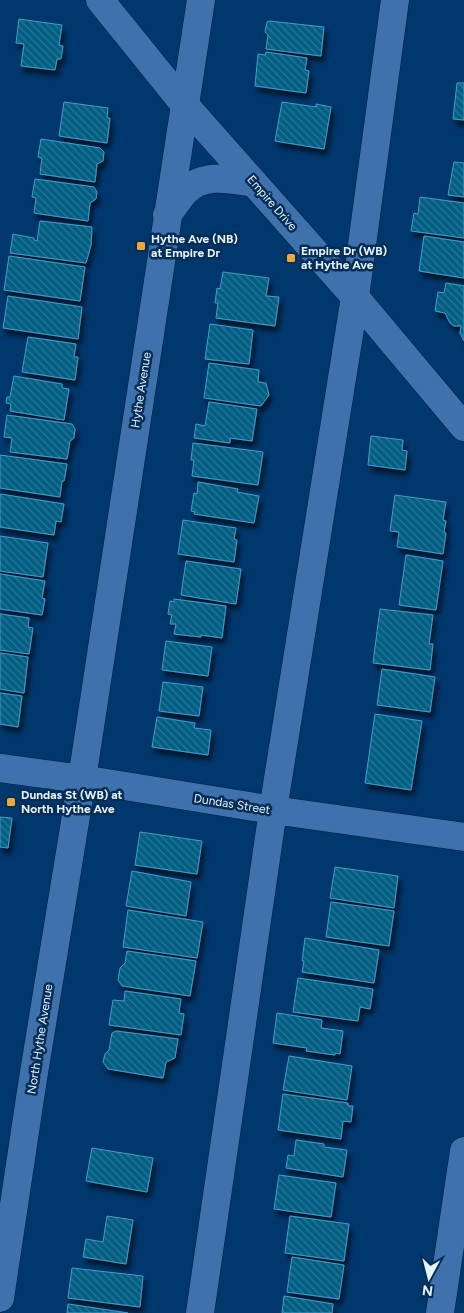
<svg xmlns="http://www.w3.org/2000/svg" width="464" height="1313" viewBox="0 0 464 1313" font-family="Figtree,sans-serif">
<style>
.building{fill:url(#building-back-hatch);stroke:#439dca;filter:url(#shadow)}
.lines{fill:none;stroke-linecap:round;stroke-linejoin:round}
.minor-casing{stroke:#051f3d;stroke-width:29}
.minor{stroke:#3f72ad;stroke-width:28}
.poi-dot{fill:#efa73d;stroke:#052e57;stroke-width:2}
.labels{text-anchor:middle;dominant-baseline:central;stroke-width:5;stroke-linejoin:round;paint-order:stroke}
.street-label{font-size:12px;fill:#e7f2ff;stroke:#052e57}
.poi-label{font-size:12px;font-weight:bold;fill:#e7f2ff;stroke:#052e57;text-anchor:start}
</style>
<defs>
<pattern id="building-back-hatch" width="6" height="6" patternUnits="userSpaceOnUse" patternTransform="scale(1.25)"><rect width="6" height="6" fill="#045f83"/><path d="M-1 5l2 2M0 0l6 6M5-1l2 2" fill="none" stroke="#297696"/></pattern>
<filter id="shadow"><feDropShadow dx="3" dy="5.5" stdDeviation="2.5" flood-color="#0009"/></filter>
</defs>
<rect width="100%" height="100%" fill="#00376d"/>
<path class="building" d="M 19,19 L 62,25 L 59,45 L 63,46 L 61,59 L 57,59 L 55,70 L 21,66 L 24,44 L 16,43 Z
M 269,21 L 324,27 L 321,56 L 266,49 L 268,35 L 265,32 L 267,22 Z
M 266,52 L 307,58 L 305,70 L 309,71 L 306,93 L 255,86 L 258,54 L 265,55 Z
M 457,83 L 464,83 L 464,120 L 453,119 Z
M 64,102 L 108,108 L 107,118 L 110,118 L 107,143 L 59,136 Z
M 282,102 L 316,107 L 316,104 L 331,107 L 324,149 L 275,141 Z
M 41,139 L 100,148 L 104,152 L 103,161 L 97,164 L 95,182 L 40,174 L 42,158 L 38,157 Z
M 454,162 L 464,163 L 464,197 L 448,195 Z
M 35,179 L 94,187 L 97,192 L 96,199 L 90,203 L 88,221 L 34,213 L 36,198 L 32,197 Z
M 420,197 L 464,203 L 464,238 L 411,231 L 414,213 L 418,214 Z
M 40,221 L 92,227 L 91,245 L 86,263 L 10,253 L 13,234 L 34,238 L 34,240 L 37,241 Z
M 424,236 L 464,242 L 464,278 L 419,271 Z
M 9,256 L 85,267 L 80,301 L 4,290 Z
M 223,272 L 269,278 L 266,296 L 279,297 L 275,326 L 216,318 L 218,303 L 215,303 L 217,288 L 220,289 Z
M 446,283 L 464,286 L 464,341 L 460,333 L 461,326 L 454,326 L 450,323 L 445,313 L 435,311 L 438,292 L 444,293 Z
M 8,296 L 82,307 L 78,339 L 3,328 Z
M 210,324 L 253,330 L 249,364 L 205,359 Z
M 28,337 L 76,344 L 74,357 L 78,357 L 75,380 L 22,372 Z
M 209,363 L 259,370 L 258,382 L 266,383 L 269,395 L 261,406 L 204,398 Z
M 14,376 L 62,384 L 62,388 L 69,389 L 64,420 L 10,411 L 11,404 L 6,403 L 7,397 L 10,397 Z
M 209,402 L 257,409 L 252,441 L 230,438 L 230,443 L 194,438 L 196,424 L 205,426 Z
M 7,415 L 72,424 L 75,429 L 74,438 L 70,441 L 67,459 L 10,452 L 12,438 L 4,437 Z
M 371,436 L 403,440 L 402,450 L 407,451 L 405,470 L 368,465 Z
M 193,443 L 263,452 L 258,485 L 192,476 L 194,460 L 191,460 Z
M 0,455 L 67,464 L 64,481 L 62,481 L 60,497 L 0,488 Z
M 198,482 L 238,489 L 237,492 L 259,496 L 254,523 L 194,514 L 195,512 L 191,511 L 194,493 L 197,494 Z
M 0,494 L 64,504 L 61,522 L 56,521 L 54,535 L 0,527 Z
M 395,495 L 446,502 L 443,520 L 446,521 L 444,532 L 446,533 L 443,554 L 397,547 L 399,532 L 390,531 Z
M 183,520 L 236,528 L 234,539 L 237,540 L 234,562 L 178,554 Z
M 0,536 L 48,543 L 43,577 L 0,571 Z
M 406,555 L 443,561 L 436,610 L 399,605 Z
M 186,561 L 241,569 L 236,604 L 181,595 Z
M 0,574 L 45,581 L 42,598 L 45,599 L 42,615 L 0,609 Z
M 174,599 L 226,606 L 222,638 L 201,635 L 201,637 L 174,634 L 176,624 L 170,624 L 172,615 L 168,614 L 170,601 L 174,602 Z
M 380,609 L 433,615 L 429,644 L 433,644 L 430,670 L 373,663 Z
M 0,614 L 29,618 L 28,627 L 33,628 L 29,654 L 0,650 Z
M 166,641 L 212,647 L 208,676 L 162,670 Z
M 0,653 L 28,657 L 24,693 L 0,689 Z
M 382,669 L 435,677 L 430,712 L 377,705 Z
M 163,682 L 203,687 L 199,716 L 159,711 Z
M 0,693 L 22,696 L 18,727 L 0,724 Z
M 375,714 L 422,721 L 411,790 L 365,783 Z
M 157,717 L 195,723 L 194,728 L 211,730 L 208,755 L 152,747 Z
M 0,817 L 12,818 L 8,848 L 0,847 Z
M 140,832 L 202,841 L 197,874 L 135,865 Z
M 335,867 L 398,876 L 394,908 L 330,898 Z
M 132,871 L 191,882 L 186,916 L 126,906 Z
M 331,902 L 394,911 L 389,946 L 326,937 Z
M 128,910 L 203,922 L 197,958 L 123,947 Z
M 305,938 L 379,950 L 374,983 L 302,972 L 304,961 L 302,961 Z
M 127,951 L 196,961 L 190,996 L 122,986 L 118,980 L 120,968 L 125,963 Z
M 298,978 L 373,989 L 370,1009 L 360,1007 L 358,1021 L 293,1012 Z
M 125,991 L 181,999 L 179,1013 L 184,1014 L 181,1035 L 109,1025 L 113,1000 L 124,1001 Z
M 277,1013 L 322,1020 L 321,1028 L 343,1031 L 340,1054 L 335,1053 L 335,1055 L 306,1051 L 307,1048 L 273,1043 Z
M 116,1031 L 178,1039 L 175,1058 L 166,1062 L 163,1078 L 108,1069 L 103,1062 L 105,1054 L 109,1050 L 112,1033 Z
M 289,1056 L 352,1066 L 347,1100 L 283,1090 Z
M 283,1094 L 348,1103 L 348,1106 L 353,1106 L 351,1122 L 343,1121 L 341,1139 L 278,1130 Z
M 296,1140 L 324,1144 L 324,1147 L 347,1150 L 343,1177 L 286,1168 L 288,1155 L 294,1156 Z
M 92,1148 L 153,1158 L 147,1192 L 86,1181 Z
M 279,1175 L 336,1183 L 331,1217 L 274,1209 Z
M 107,1216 L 133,1220 L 126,1264 L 83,1257 L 86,1239 L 103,1242 Z
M 290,1216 L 349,1224 L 344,1261 L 285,1253 Z
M 292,1257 L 344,1265 L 339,1299 L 287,1292 Z
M 72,1268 L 143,1276 L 140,1307 L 68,1298 Z
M 284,1296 L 333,1304 L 332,1313 L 282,1313 Z
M 68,1304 L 128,1313 L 67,1313 Z"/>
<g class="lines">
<defs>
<path id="minor" d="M 100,0 L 184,104 L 355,297 L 464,427
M 167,215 C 173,208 178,200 184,193 C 202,172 230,179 254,183
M 0,768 L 82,779 L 273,810 L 464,837
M 0,1298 L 32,1085 L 82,779 L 201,0
M 200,1313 L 273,810 L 355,297 L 395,0
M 440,1313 L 464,1151"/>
</defs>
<use href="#minor" class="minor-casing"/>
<use href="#minor" class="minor"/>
</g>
<g class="poi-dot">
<rect x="136" y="241" width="10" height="10" rx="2.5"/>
<rect x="286" y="253" width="10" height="10" rx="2.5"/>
<rect x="6" y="797" width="10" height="10" rx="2.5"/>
</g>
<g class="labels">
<g class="street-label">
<text transform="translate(272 203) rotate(49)">Empire Drive</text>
<text transform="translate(141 390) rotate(-81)">Hythe Avenue</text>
<text transform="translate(232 804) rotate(9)">Dundas Street</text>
<text transform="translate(40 1039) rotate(-81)">North Hythe Avenue</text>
</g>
<g class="poi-label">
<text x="151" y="239">Hythe Ave (NB)<tspan x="151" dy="14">at Empire Dr</tspan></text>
<text x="301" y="251">Empire Dr (WB)<tspan x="301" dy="14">at Hythe Ave</tspan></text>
<text x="21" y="795">Dundas St (WB) at<tspan x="21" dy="14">North Hythe Ave</tspan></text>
</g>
</g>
<g transform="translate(429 1278) rotate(187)" stroke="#052e57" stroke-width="4" paint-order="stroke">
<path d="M0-4L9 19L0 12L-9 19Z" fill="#e7f2ff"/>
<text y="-8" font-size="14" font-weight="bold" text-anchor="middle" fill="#e7f2ff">N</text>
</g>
</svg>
